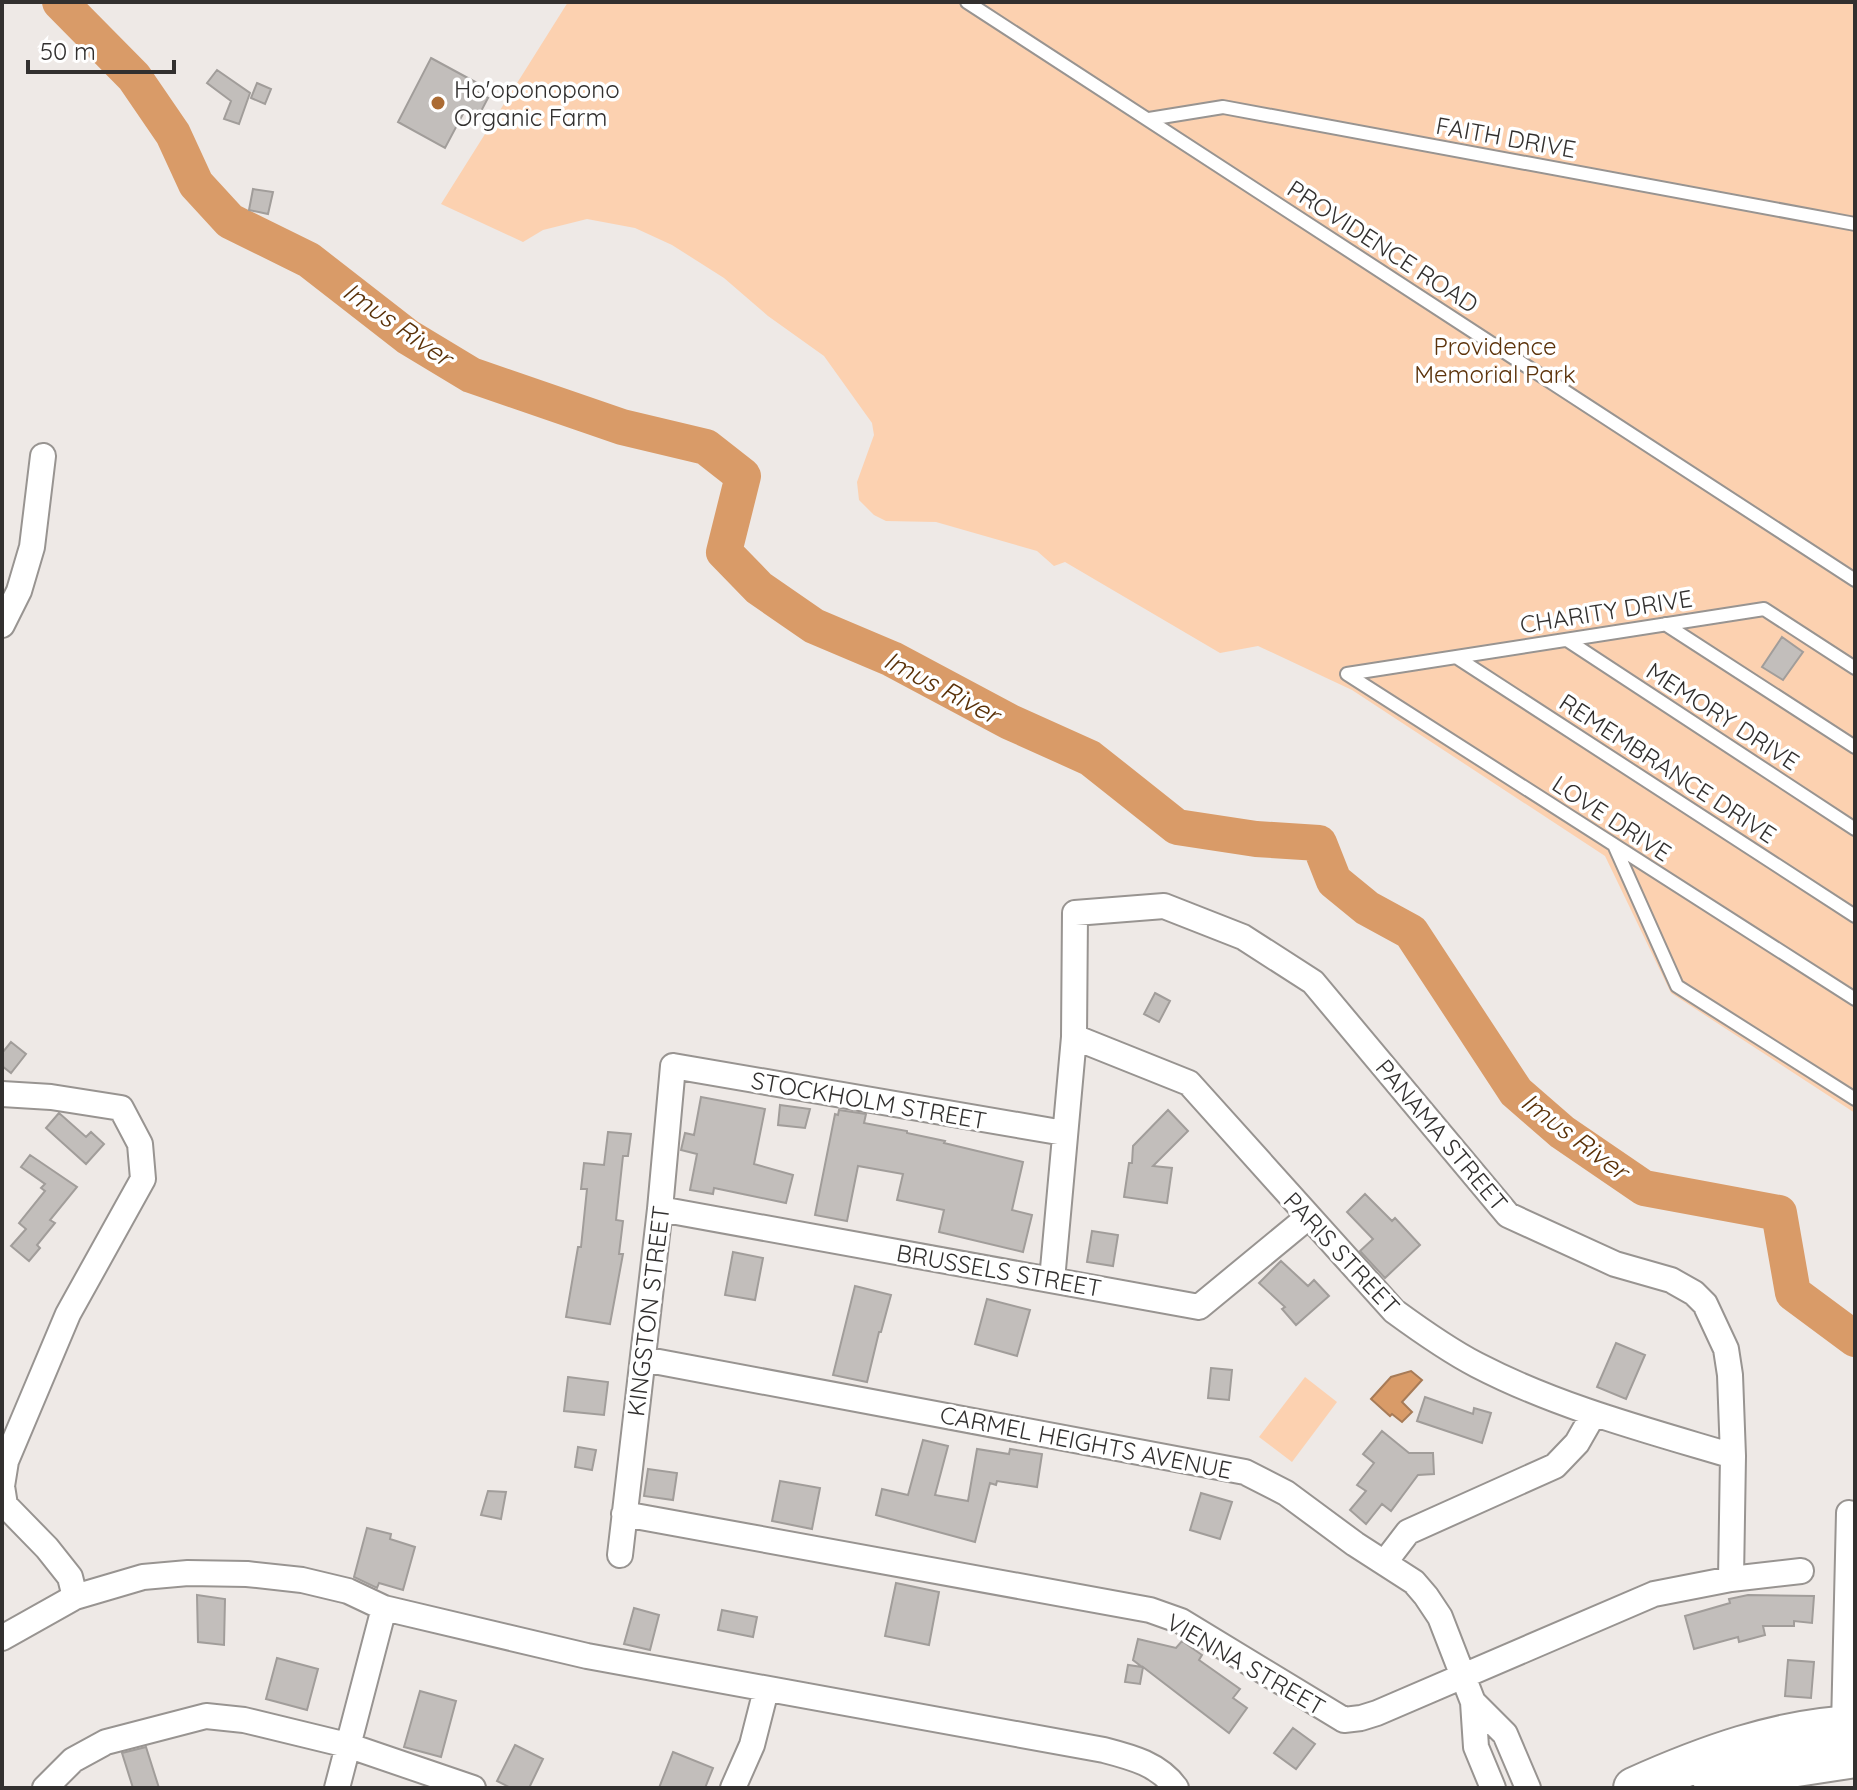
<svg xmlns="http://www.w3.org/2000/svg" width="1857" height="1790" viewBox="0 0 1857 1790" font-family="Quicksand,sans-serif">
<style>
.green{fill:#fcd1b0}
.water{fill:#d99b68;stroke:#a77b57;stroke-width:2}
.lines{fill:none;stroke-linecap:round;stroke-linejoin:round}
.river{stroke:#d99b68;stroke-width:36}
.building{fill:#c2bebb;stroke:#a19d9a;stroke-width:2}
.service-casing{stroke:#989491;stroke-width:16}
.minor-casing{stroke:#989491;stroke-width:28}
.trunk-casing{stroke:#989491;stroke-width:44}
.service{stroke:#fff;stroke-width:12}
.minor{stroke:#fff;stroke-width:24}
.trunk{stroke:#fff;stroke-width:40}
.poi-dot{fill:#ab6b33;stroke:#fff;stroke-width:3}
.labels{text-anchor:middle;dominant-baseline:central;stroke-width:7;stroke-linejoin:round;paint-order:stroke}
.poi-label{font-size:24px;fill:#32302f;stroke:#fff;text-anchor:start}
.street-label{font-size:24px;fill:#32302f;stroke:#fff}
.park-label{font-size:24px;fill:#5c330b;stroke:#fff}
.water-label{font-size:26px;font-style:italic;fill:#5a3108;stroke:#fff}
</style>
<rect width="100%" height="100%" fill="#eee9e6"/>
<path class="green" d="M 568,2 L 1855,2 L 1855,1113 L 1671,993 L 1605,856 L 1352,690 L 1258,646 L 1220,653 L 1065,562 L 1054,566 L 1037,551 L 936,522 L 886,521 L 874,515 L 859,500 L 857,482 L 874,435 L 872,423 L 824,356 L 768,316 L 724,278 L 672,245 L 635,228 L 587,219 L 543,230 L 523,242 L 441,204 Z
M 1305,1377 L 1337,1402 L 1292,1462 L 1259,1437 Z"/>
<path class="water" d="M 1411,1371 L 1422,1380 L 1402,1402 L 1412,1412 L 1402,1422 L 1392,1414 L 1390,1416 L 1371,1399 L 1391,1377 Z"/>
<g class="lines">
<path class="river" d="M 60,2 L 134,77 L 173,134 L 196,184 L 230,221 L 309,260 L 408,337 L 471,375 L 622,427 L 706,447 L 743,476 L 724,552 L 759,588 L 814,626 L 892,659 L 1010,722 L 1090,758 L 1177,827 L 1256,839 L 1319,843 L 1334,881 L 1367,908 L 1411,932 L 1516,1092 L 1562,1132 L 1644,1188 L 1779,1213 L 1793,1293 L 1855,1339"/>
</g>
<path class="building" d="M 431,58 L 479,84 L 475,91 L 488,98 L 477,119 L 464,112 L 445,148 L 398,122 Z
M 217,70 L 250,93 L 239,124 L 224,119 L 231,101 L 207,83 Z
M 257,83 L 271,89 L 265,104 L 251,98 Z
M 253,189 L 273,192 L 268,214 L 249,210 Z
M 1782,637 L 1803,652 L 1783,680 L 1762,667 Z
M 1155,993 L 1170,1001 L 1159,1022 L 1144,1014 Z
M 11,1042 L 26,1054 L 11,1073 L 2,1066 L 2,1053 Z
M 701,1097 L 765,1109 L 754,1164 L 793,1175 L 786,1203 L 714,1188 L 713,1194 L 690,1190 L 697,1154 L 681,1150 L 685,1133 L 694,1135 Z
M 780,1105 L 810,1109 L 805,1128 L 778,1125 Z
M 839,1110 L 866,1114 L 864,1123 L 907,1131 L 907,1133 L 945,1141 L 944,1143 L 1023,1162 L 1012,1210 L 1032,1215 L 1023,1252 L 939,1232 L 944,1210 L 897,1200 L 903,1174 L 858,1166 L 847,1221 L 815,1215 L 835,1114 L 838,1115 Z
M 1168,1110 L 1188,1131 L 1153,1166 L 1172,1168 L 1167,1203 L 1124,1197 L 1129,1163 L 1132,1163 L 1133,1146 Z
M 59,1113 L 86,1137 L 91,1132 L 104,1144 L 86,1164 L 46,1128 Z
M 608,1132 L 631,1134 L 628,1156 L 623,1156 L 616,1220 L 623,1221 L 619,1254 L 623,1254 L 610,1324 L 566,1317 L 578,1247 L 581,1247 L 587,1189 L 581,1189 L 584,1163 L 604,1165 Z
M 30,1155 L 77,1187 L 50,1220 L 55,1223 L 37,1245 L 40,1248 L 29,1261 L 11,1246 L 26,1229 L 19,1223 L 45,1191 L 41,1188 L 45,1184 L 21,1167 Z
M 1365,1194 L 1392,1221 L 1395,1218 L 1420,1245 L 1385,1278 L 1360,1251 L 1373,1239 L 1347,1212 Z
M 1092,1231 L 1118,1235 L 1113,1266 L 1087,1262 Z
M 733,1252 L 763,1258 L 755,1300 L 725,1295 Z
M 1281,1261 L 1308,1286 L 1314,1280 L 1329,1296 L 1296,1325 L 1282,1309 L 1285,1307 L 1259,1283 Z
M 855,1286 L 891,1295 L 881,1332 L 879,1332 L 867,1382 L 833,1375 Z
M 987,1299 L 1030,1310 L 1017,1356 L 975,1344 Z
M 1616,1343 L 1645,1355 L 1626,1399 L 1597,1387 Z
M 1211,1368 L 1232,1370 L 1229,1400 L 1208,1398 Z
M 568,1377 L 608,1382 L 604,1415 L 564,1411 Z
M 1425,1397 L 1473,1414 L 1474,1408 L 1491,1413 L 1482,1443 L 1417,1421 Z
M 1382,1431 L 1409,1453 L 1433,1453 L 1434,1474 L 1418,1475 L 1391,1511 L 1382,1504 L 1366,1524 L 1350,1510 L 1366,1491 L 1357,1485 L 1374,1463 L 1363,1454 Z
M 923,1440 L 948,1446 L 935,1495 L 968,1501 L 977,1449 L 1009,1454 L 1010,1449 L 1042,1454 L 1037,1487 L 997,1481 L 996,1485 L 990,1483 L 975,1542 L 876,1515 L 882,1489 L 908,1495 Z
M 578,1447 L 596,1450 L 592,1470 L 575,1467 Z
M 648,1469 L 677,1473 L 673,1500 L 644,1496 Z
M 780,1481 L 820,1488 L 812,1529 L 772,1521 Z
M 488,1491 L 506,1492 L 501,1519 L 481,1515 Z
M 1201,1493 L 1232,1502 L 1220,1539 L 1190,1530 Z
M 367,1528 L 391,1534 L 390,1539 L 415,1547 L 403,1590 L 379,1583 L 377,1588 L 354,1577 Z
M 896,1583 L 939,1592 L 929,1645 L 885,1636 Z
M 197,1595 L 225,1599 L 224,1645 L 198,1642 Z
M 1748,1595 L 1814,1596 L 1812,1623 L 1794,1621 L 1794,1626 L 1763,1626 L 1765,1635 L 1739,1642 L 1738,1637 L 1694,1649 L 1685,1616 L 1730,1603 L 1729,1599 Z
M 634,1608 L 659,1615 L 650,1650 L 624,1644 Z
M 722,1610 L 757,1617 L 753,1637 L 718,1630 Z
M 1138,1639 L 1176,1648 L 1182,1641 L 1202,1655 L 1199,1660 L 1240,1689 L 1233,1698 L 1247,1708 L 1229,1733 L 1143,1667 L 1140,1684 L 1125,1682 L 1128,1665 L 1142,1667 L 1133,1660 Z
M 277,1658 L 318,1669 L 307,1710 L 266,1699 Z
M 1788,1660 L 1814,1662 L 1811,1698 L 1785,1696 Z
M 420,1691 L 456,1701 L 441,1757 L 404,1747 Z
M 1293,1728 L 1315,1744 L 1296,1769 L 1274,1753 Z
M 515,1745 L 543,1759 L 529,1788 L 511,1788 L 497,1781 Z
M 146,1747 L 159,1788 L 133,1788 L 122,1753 Z
M 673,1752 L 713,1768 L 705,1788 L 659,1788 Z"/>
<g class="lines">
<defs>
<path id="service" d="M 967,2 L 1855,580
M 1149,119 L 1223,107 L 1855,224
M 1665,624 L 1855,747
M 1567,640 L 1855,829
M 1456,657 L 1855,916
M 1347,674 L 1855,999
M 1347,674 L 1764,609 L 1855,668
M 1615,847 L 1677,986 L 1855,1099"/>
<path id="minor" d="M 2,625 L 19,591 L 32,547 L 43,456
M 1074,1037 L 1189,1083 L 1394,1311 C 1420,1330 1448,1350 1477,1365 C 1558,1407 1646,1430 1733,1456
M 2,1094 L 51,1097 L 121,1108 L 140,1144 L 143,1179 L 68,1314 L 6,1461 L 2,1486
M 660,1209 L 1199,1307 L 1307,1218
M 1052,1280 L 1074,1037 L 1075,913 L 1164,906 L 1243,937 L 1313,982 L 1508,1215 L 1615,1264 L 1671,1280 L 1694,1293 L 1705,1304 L 1726,1349 L 1730,1375 L 1733,1456 L 1731,1579
M 643,1359 L 1245,1472 L 1286,1493 L 1355,1544 L 1414,1582 L 1426,1596 L 1440,1617 L 1473,1702 L 1476,1747 L 1493,1788
M 2,1486 L 5,1505 L 47,1548 L 70,1577 L 75,1597
M 624,1514 L 1150,1610 L 1181,1621 L 1344,1720 L 1361,1718 L 1377,1713 L 1654,1594 L 1731,1579 L 1801,1571
M 620,1555 L 660,1209 L 673,1066 L 1064,1133
M 1385,1562 L 1408,1532 L 1555,1466 L 1577,1443 L 1593,1415
M 2,1638 L 75,1597 L 143,1577 L 188,1573 L 247,1574 L 302,1580 L 348,1591 L 384,1608 L 587,1656 L 1104,1750 C 1131,1757 1159,1764 1176,1788
M 1473,1702 L 1505,1734 L 1528,1788
M 1844,1727 L 1849,1513
M 45,1788 L 73,1760 L 106,1742 L 206,1716 L 244,1720 L 347,1745 L 473,1788
M 337,1788 L 384,1608
M 733,1788 L 752,1745 L 766,1690"/>
<path id="trunk" d="M 1634,1788 C 1703,1757 1779,1729 1855,1726
M 1714,1788 L 1777,1769 L 1855,1757"/>
</defs>
<use href="#service" class="service-casing"/>
<use href="#minor" class="minor-casing"/>
<use href="#trunk" class="trunk-casing"/>
<use href="#service" class="service"/>
<use href="#minor" class="minor"/>
<use href="#trunk" class="trunk"/>
</g>
<circle class="poi-dot" cx="438" cy="103" r="8"/>
<g class="labels">
<g class="poi-label">
<text x="454" y="89">Ho'oponopono<tspan x="454" dy="28">Organic Farm</tspan></text>
</g>
<g class="street-label">
<text transform="translate(1506 137) rotate(10)">FAITH DRIVE</text>
<text transform="translate(1383 246) rotate(33)">PROVIDENCE ROAD</text>
<text transform="translate(1606 611) rotate(-9)">CHARITY DRIVE</text>
<text transform="translate(1723 716) rotate(33)">MEMORY DRIVE</text>
<text transform="translate(1668 768) rotate(33)">REMEMBRANCE DRIVE</text>
<text transform="translate(1612 818) rotate(33)">LOVE DRIVE</text>
<text transform="translate(869 1100) rotate(10)">STOCKHOLM STREET</text>
<text transform="translate(1442 1135) rotate(50)">PANAMA STREET</text>
<text transform="translate(1342 1253) rotate(47)">PARIS STREET</text>
<text transform="translate(999 1270) rotate(10)">BRUSSELS STREET</text>
<text transform="translate(648 1311) rotate(-83)">KINGSTON STREET</text>
<text transform="translate(1086 1442) rotate(11)">CARMEL HEIGHTS AVENUE</text>
<text transform="translate(1246 1664) rotate(30)">VIENNA STREET</text>
</g>
<g class="park-label">
<text x="1495" y="346">Providence<tspan x="1495" dy="28">Memorial Park</tspan></text>
</g>
<g class="water-label">
<text transform="translate(398 324) rotate(35)">Imus River</text>
<text transform="translate(942 687) rotate(28)">Imus River</text>
<text transform="translate(1575 1136) rotate(37)">Imus River</text>
</g>
</g>
<rect width="1857" height="1790" fill="none" stroke="#32302f" stroke-width="8"/>
<path d="M28 60v12h146v-12" fill="none" stroke="#32302f" stroke-width="4"/>
<text x="40" y="60" font-size="24" fill="#32302f" stroke="#ffffff" stroke-width="6" paint-order="stroke">50 m</text>
</svg>
